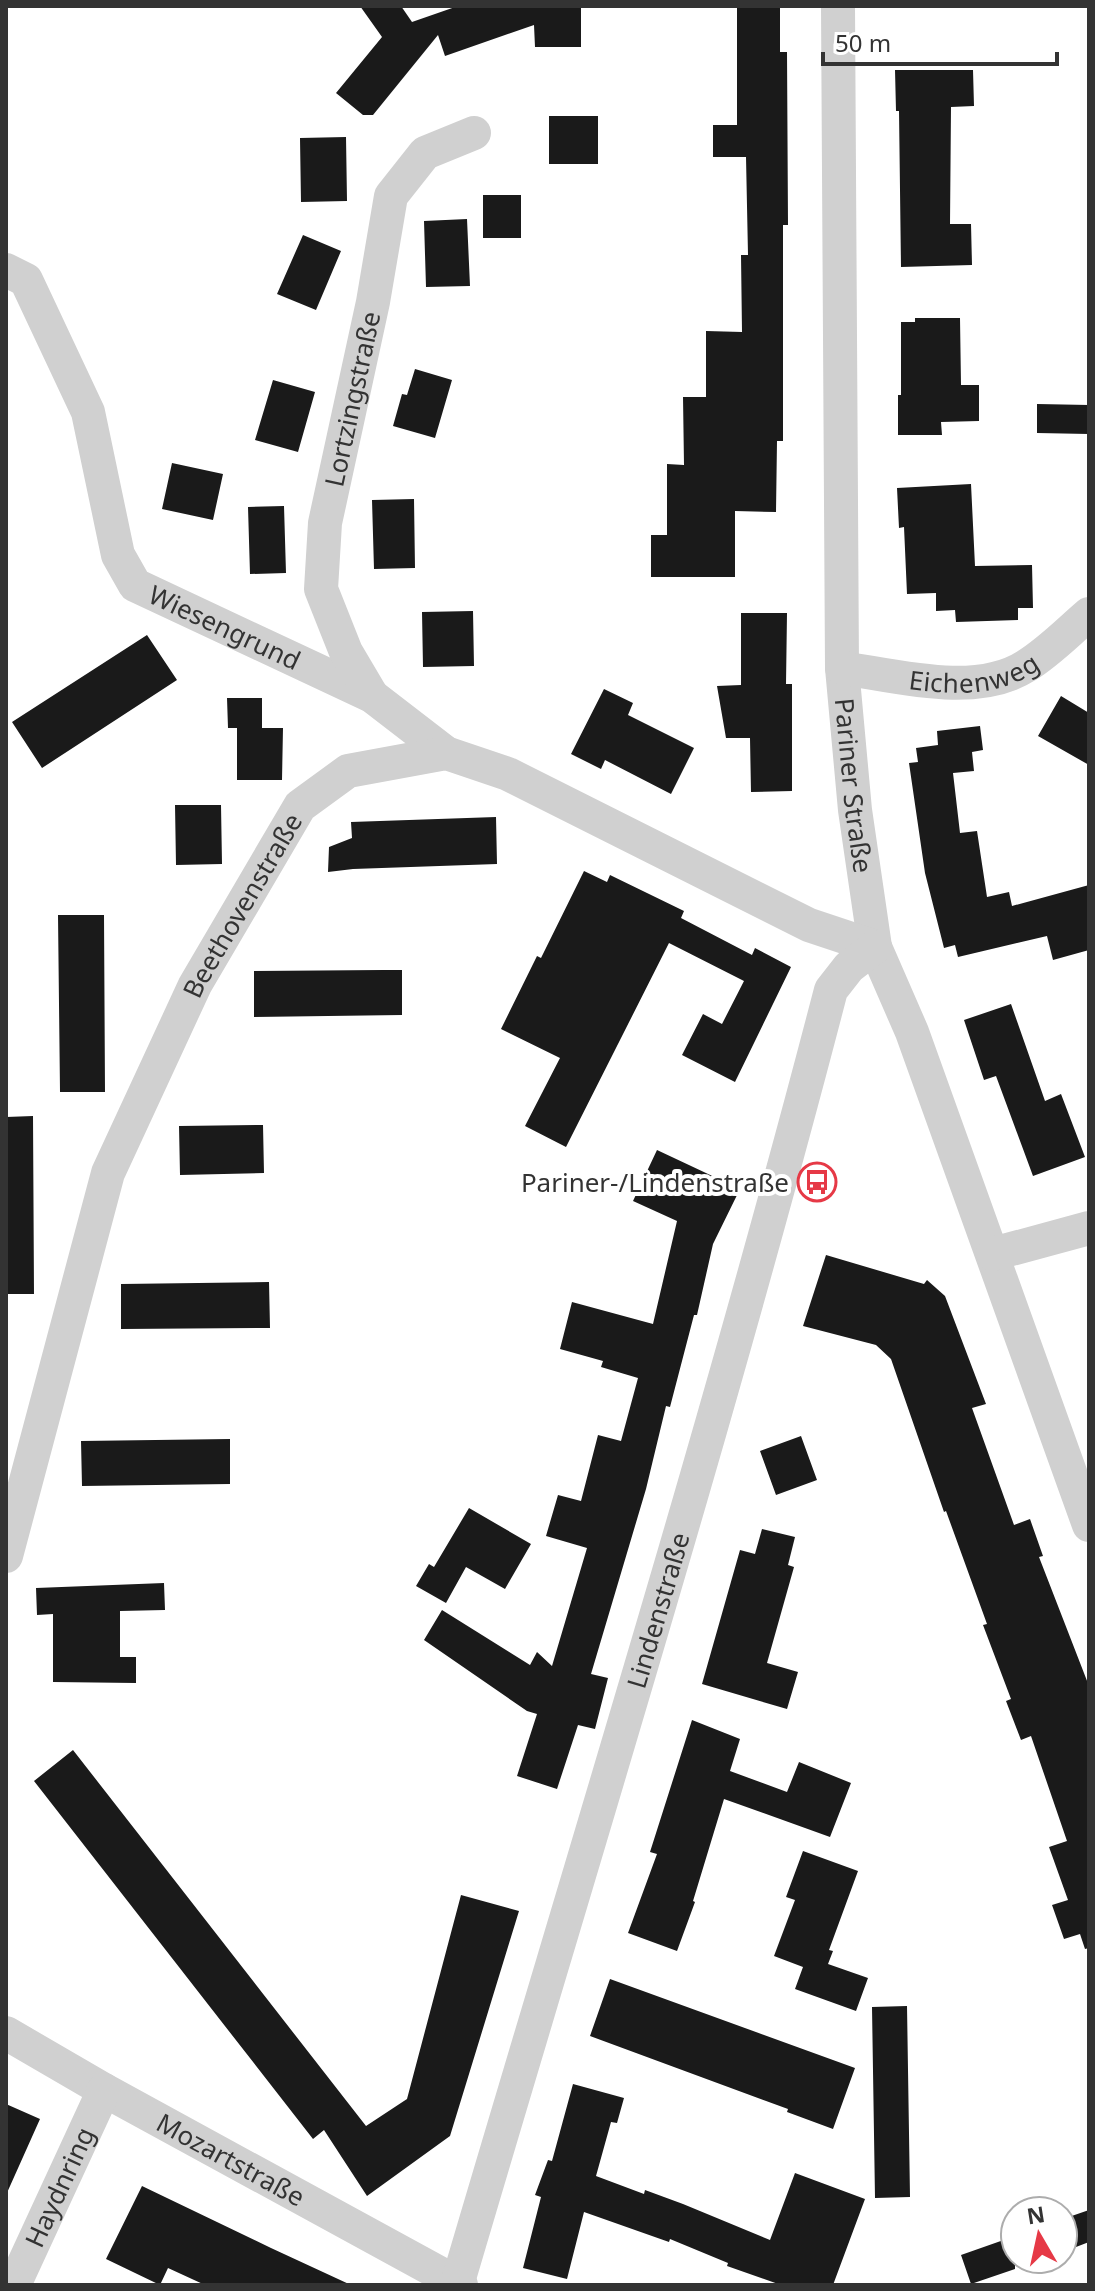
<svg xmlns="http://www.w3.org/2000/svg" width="1095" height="2291" viewBox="0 0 1095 2291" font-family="'Noto Sans',sans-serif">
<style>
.building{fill:#1a1a1a}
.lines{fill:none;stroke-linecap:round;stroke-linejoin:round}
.minor{stroke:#d0d0d0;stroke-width:34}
.labels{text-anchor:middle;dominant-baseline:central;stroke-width:8;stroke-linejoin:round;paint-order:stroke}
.street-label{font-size:26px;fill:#333;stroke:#fff}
.poi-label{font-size:26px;fill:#333;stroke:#fff;text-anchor:end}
</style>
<rect width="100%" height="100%" fill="#fff"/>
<path class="building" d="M 360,6 L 401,6 L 412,22 L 458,6 L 581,6 L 581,47 L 535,47 L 534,25 L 445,56 L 438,35 L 373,115 L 363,115 L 336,93 L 382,37 Z
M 737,6 L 780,6 L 780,52 L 787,52 L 788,225 L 783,225 L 783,441 L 777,441 L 776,512 L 735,511 L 735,577 L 651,577 L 651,535 L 667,535 L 667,464 L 684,465 L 683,397 L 706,397 L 706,331 L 742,332 L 741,255 L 748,255 L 746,157 L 713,157 L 713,125 L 737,125 Z
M 895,70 L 973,70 L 974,106 L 951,107 L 950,224 L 971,224 L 972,265 L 901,267 L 899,111 L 896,111 Z
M 549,116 L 598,116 L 598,164 L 549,164 Z
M 346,137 L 347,201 L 301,202 L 300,138 Z
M 483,195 L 521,195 L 521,238 L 483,238 Z
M 467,219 L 470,286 L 426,287 L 424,221 Z
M 303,235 L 341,251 L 316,310 L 277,294 Z
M 915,318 L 960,318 L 961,385 L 979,385 L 979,421 L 941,422 L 942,435 L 898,435 L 898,395 L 901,395 L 901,322 L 915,322 Z
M 415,369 L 452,380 L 435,438 L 393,426 L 402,394 L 407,395 Z
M 273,380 L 315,392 L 298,452 L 255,440 Z
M 1037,404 L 1089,405 L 1089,434 L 1037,433 Z
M 172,463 L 223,474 L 213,520 L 162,509 Z
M 971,484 L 975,566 L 1032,565 L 1033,608 L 1018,608 L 1018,620 L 956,622 L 955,610 L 936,611 L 936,593 L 907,594 L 904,527 L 899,528 L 897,488 Z
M 414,499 L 415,568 L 374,569 L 372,500 Z
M 284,506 L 286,573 L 250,574 L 248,507 Z
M 473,611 L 474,666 L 423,667 L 422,612 Z
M 741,613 L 787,613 L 786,684 L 792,684 L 792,791 L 751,792 L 750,738 L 726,738 L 717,686 L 741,685 Z
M 147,635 L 177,680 L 42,768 L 12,722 Z
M 604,689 L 633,703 L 628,715 L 694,748 L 671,794 L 605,760 L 601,769 L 571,754 Z
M 1061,696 L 1089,713 L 1089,765 L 1038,736 Z
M 227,698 L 262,698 L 262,728 L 283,728 L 282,780 L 237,780 L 237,728 L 228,728 Z
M 980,726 L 983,750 L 972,752 L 974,771 L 953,773 L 960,833 L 977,831 L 987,897 L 1009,892 L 1012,906 L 1089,885 L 1089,950 L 1053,960 L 1047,936 L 958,957 L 955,945 L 944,948 L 925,873 L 909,763 L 918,762 L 916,748 L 938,745 L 937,731 Z
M 175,805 L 221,805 L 222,864 L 176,865 Z
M 496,817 L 497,864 L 353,869 L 328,872 L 329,847 L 352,838 L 351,822 Z
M 584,871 L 607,882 L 610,875 L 684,911 L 681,918 L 752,955 L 755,948 L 791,967 L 735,1082 L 682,1055 L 703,1014 L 722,1024 L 744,981 L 669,943 L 566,1147 L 525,1126 L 560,1058 L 501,1029 L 537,956 L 541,958 Z
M 58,915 L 104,915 L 105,1092 L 60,1092 Z
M 383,970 L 402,970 L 402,1015 L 254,1017 L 254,971 Z
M 1011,1004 L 1045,1101 L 1061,1094 L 1085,1157 L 1033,1176 L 996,1076 L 984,1080 L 964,1020 Z
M 33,1116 L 34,1294 L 6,1294 L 6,1117 Z
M 263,1125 L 264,1173 L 180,1175 L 179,1126 Z
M 657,1150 L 740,1189 L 713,1244 L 697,1315 L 694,1315 L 670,1407 L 666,1406 L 646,1489 L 591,1674 L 608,1678 L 595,1729 L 578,1725 L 557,1789 L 517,1776 L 537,1714 L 527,1711 L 424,1640 L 442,1610 L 530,1665 L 537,1652 L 552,1666 L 587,1548 L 546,1536 L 558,1495 L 581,1501 L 598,1435 L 621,1441 L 638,1378 L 601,1367 L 603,1361 L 560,1349 L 572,1302 L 653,1324 L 677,1221 L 633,1201 Z
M 826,1255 L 924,1284 L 927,1280 L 945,1296 L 986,1404 L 972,1408 L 1014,1525 L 1030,1519 L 1043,1556 L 1039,1557 L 1089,1686 L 1089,1948 L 1085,1949 L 1080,1934 L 1064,1939 L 1052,1905 L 1068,1900 L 1049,1847 L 1067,1841 L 1031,1736 L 1021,1740 L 1006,1701 L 1011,1699 L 983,1625 L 987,1624 L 946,1511 L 944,1512 L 891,1359 L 876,1345 L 803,1326 Z
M 269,1282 L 270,1328 L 121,1329 L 121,1284 Z
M 801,1436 L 817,1480 L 776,1495 L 760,1451 Z
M 230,1439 L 230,1484 L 82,1486 L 81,1441 Z
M 469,1508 L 531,1544 L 505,1589 L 466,1567 L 446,1603 L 416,1586 L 429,1564 L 434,1567 Z
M 762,1529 L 795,1537 L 788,1565 L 794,1567 L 767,1663 L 798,1672 L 787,1709 L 702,1684 L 740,1550 L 755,1554 Z
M 164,1583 L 165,1610 L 120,1611 L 120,1657 L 136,1657 L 136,1683 L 53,1682 L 53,1614 L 37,1615 L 36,1588 Z
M 692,1720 L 740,1739 L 730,1771 L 787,1792 L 799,1762 L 851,1783 L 830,1837 L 724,1799 L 693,1901 L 695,1902 L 677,1951 L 628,1933 L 657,1854 L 650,1852 Z
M 73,1750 L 366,2126 L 407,2099 L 461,1895 L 519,1911 L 450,2136 L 367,2196 L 324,2130 L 313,2139 L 34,1781 Z
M 803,1851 L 858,1871 L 829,1950 L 833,1951 L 828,1964 L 868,1978 L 856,2011 L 795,1989 L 803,1967 L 774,1956 L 795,1900 L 786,1897 Z
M 610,1979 L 855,2068 L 833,2129 L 787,2112 L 788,2109 L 590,2036 Z
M 907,2006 L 910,2197 L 875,2198 L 872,2007 Z
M 573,2084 L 624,2098 L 617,2123 L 611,2122 L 596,2176 L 644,2194 L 645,2190 L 683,2204 L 770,2240 L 795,2173 L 865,2199 L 833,2285 L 781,2285 L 727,2266 L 728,2263 L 670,2239 L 669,2242 L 584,2212 L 567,2279 L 523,2268 L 541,2197 L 535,2195 L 548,2160 L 552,2161 Z
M 6,2104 L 40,2119 L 6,2195 Z
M 142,2186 L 271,2248 L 351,2285 L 205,2285 L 168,2268 L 160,2285 L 106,2259 Z
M 1089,2210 L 1089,2242 L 1063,2252 L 1063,2219 Z
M 1015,2236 L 1015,2269 L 971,2284 L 961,2255 Z"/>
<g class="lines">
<g class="minor">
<path id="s1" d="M 838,6 L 842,668 L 855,810 L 875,947 L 912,1032 L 1089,1525"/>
<path id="s2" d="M 6,270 L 26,280 L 88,412 L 118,555 L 135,585 L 372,696 L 446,753"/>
<path id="s3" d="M 842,668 C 897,676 976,698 1026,666 C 1049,652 1069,631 1089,614"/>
<path id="s4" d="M 372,696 L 346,652 L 321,589 L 325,523 L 373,302 L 391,196 L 425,153 L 474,133"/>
<path d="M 993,1254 L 1089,1228"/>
<path id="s5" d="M 6,1556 L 108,1173 L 195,985 L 300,806 L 348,771 L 446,753 L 508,774 L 809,925 L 875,947"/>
<path id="s6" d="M 6,2033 L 104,2090 L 461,2285"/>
<path id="s7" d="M 14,2285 L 104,2090"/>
<path id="s8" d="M 457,2285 C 584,1854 718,1425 831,990 L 849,967 L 875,947"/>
</g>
</g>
<defs>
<symbol id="bus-ring" viewBox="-11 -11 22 22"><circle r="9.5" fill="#fff" stroke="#e63946" stroke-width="1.5"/><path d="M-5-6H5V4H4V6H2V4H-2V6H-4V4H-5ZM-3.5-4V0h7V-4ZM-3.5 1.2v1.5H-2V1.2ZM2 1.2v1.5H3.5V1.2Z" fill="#e63946"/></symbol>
</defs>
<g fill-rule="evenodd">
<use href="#bus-ring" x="795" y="1160" width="44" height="44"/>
</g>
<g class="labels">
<g class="street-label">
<text stroke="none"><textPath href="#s4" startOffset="312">Lortzingstraße</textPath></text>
<text stroke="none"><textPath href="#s2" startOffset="448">Wiesengrund</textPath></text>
<text stroke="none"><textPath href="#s3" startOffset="134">Eichenweg</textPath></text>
<text stroke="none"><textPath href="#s1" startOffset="780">Pariner Straße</textPath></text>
<text stroke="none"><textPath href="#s5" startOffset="696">Beethovenstraße</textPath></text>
<text stroke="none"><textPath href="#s8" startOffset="704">Lindenstraße</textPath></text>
<text stroke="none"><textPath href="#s6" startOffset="258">Mozartstraße</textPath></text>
<text stroke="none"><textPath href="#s7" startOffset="108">Haydnring</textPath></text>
</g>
<g class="poi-label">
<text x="789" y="1182">Pariner-/Lindenstraße</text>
</g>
</g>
<rect width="1095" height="2291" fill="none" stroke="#333333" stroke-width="16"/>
<g transform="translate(1039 2235) rotate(351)"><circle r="38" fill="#ffffff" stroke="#adadad" stroke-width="2"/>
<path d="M0-6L14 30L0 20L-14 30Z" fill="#e63946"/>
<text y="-12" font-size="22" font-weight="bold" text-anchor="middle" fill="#333333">N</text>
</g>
<path d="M823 52v12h234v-12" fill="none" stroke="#333333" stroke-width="4"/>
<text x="835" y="52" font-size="24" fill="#333333" stroke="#ffffff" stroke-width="6" paint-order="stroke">50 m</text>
</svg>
